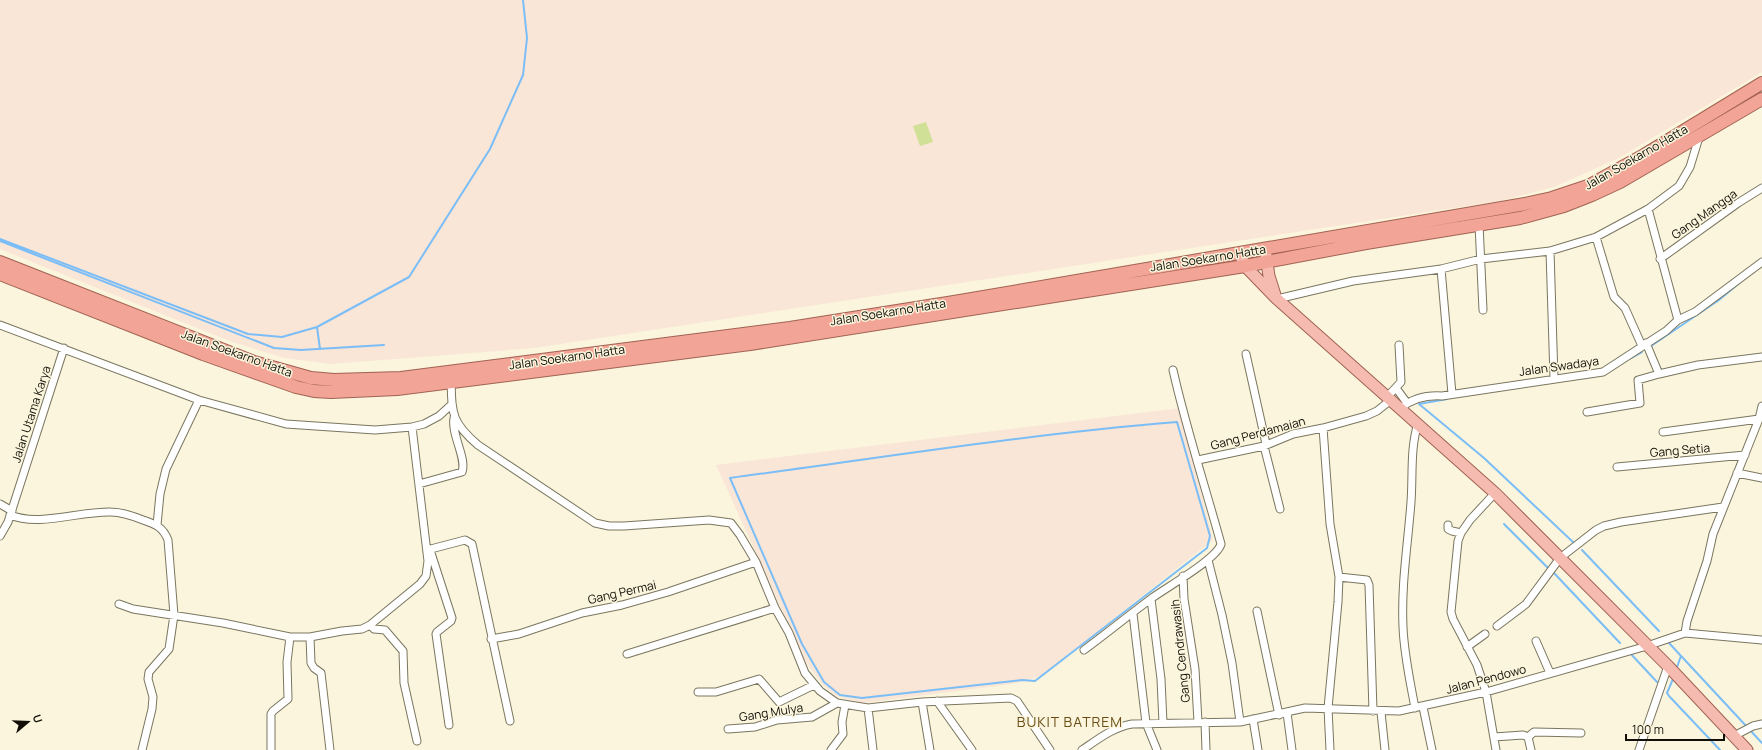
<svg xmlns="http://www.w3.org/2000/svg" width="1762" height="750" viewBox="0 0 1762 750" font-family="Manrope,sans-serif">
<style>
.industrial{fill:#fae6d7}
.green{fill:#d0e096}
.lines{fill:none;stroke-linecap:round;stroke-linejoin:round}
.stream{stroke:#7bbdf6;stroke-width:2}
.minor-casing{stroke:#7a7660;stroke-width:9}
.primary-casing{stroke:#a16253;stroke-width:13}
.trunk-casing{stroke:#a16253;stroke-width:14}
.minor{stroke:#fff;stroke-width:7}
.primary{stroke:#f5bbb0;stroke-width:11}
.trunk{stroke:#f2a496;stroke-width:12}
.labels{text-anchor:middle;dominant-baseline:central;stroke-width:3;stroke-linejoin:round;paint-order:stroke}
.street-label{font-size:12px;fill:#110f07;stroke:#faf5dc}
.quarter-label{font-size:14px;letter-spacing:1px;fill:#694d15;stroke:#faf5dc}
</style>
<rect width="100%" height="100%" fill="#faf5dc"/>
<path class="industrial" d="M 0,0 L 1762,0 L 1762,72 L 1619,158 L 1554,187 L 1500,201 L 534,348 L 331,364 L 285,358 L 232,342 L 0,249 Z
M 1180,408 L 1213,540 L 1041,676 L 1012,684 L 863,703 L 836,696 L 822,684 L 806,663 L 716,465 Z"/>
<path class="green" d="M 926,122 L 933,142 L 920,146 L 913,126 Z"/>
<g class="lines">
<path class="stream" d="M 0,239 L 248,334 L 282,337 L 317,327 L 409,277 L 490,149 L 523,75 L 527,38 L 523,0
M 0,241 L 274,348 L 301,350 L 384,345
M 317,327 L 320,349
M 1651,346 L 1719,300 L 1743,280
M 1629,359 L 1642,352
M 1447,399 L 1419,404 L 1484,458 L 1574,543
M 1177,422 L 1210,536 L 1207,548 L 1035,681 L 1022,680 L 862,698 L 840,695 L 824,682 L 802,644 L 730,478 C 879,458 1028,434 1177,422 Z
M 1504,524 L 1548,568
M 1582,550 L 1659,631
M 1554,573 L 1620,643
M 1669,643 L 1762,743
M 1630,653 L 1657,682
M 1677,667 L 1681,656
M 1673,679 L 1667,693 L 1669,696 L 1720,750"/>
<defs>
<path id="minor" d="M 1648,209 L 1678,320
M 1479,224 L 1483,310
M 1596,237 L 1614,297 L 1625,308 L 1642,346
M 1550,251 L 1554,378
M 1660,259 L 1738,203 L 1762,188
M 1441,269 L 1452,394
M 1277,299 L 1353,281 L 1441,269 L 1481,259 L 1550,251 L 1596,237 L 1648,209 L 1679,186 L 1690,167 L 1700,134
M 0,325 L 199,400 L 286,424 L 375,430 L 412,427 L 424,424 L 439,416 L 451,405
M 1646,343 L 1659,374 L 1698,365 L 1762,357
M 1246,354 L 1266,444
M 451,380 C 452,413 451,422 478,445 L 595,523 L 609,526 L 624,526 L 709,520 L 731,523 L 740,535 L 756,562 L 775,608 L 789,633 L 805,673 L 820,691 L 837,703 L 868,708 L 922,702 L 1011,698 L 1017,701 L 1050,750
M 1396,388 L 1407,403
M 1388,396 L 1401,382 L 1399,345
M 1401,408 C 1413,398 1426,395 1442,396 L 1603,372 L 1666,331 L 1678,320 L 1695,312 L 1762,262
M 1587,412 L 1640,403 L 1638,380 L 1659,374
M 1323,428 L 1330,524 L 1339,577 L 1338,602 L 1328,708 L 1330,750
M 1663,432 L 1759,419
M 1264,446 L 1280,509
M 1198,460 L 1264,446 L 1293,434 L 1323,428 L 1366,416 L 1377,411 L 1392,399
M 1617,467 L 1745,455
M 1737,473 L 1762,478
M 419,484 L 462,472 C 467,458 451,435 454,418
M 1495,493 L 1470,520 L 1461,533 L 1458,541 L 1451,612 L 1453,619 L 1477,665 L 1486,692 L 1496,750
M 0,504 L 12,511
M 10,515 C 39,527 79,511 111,512 C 122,512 133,516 143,520 C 155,524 163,527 168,540 L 174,615 L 169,649 L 149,672 L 148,679 L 153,697 L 152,709 L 142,750
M 157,525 L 160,494 L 166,469 L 199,400
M 1448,525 L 1448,529 L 1452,531 L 1461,533
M 0,536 L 8,522 L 64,348
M 427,550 L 465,540 L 472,544 L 510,721
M 430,550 L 452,618 L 451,621 L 437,632 L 436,634 L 449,725
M 1208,560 L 1222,615 L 1232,663 L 1240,722
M 1183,576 L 1184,599 L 1195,669 L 1198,722
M 1339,577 L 1367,580 L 1369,585 L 1373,711
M 1151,599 L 1161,679 L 1163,723
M 119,604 L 133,609 L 223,623 L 290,637 L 310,637 L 342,631 L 362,629 L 370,625 L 420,584 L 426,576 L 428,561 L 412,427
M 1257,611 L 1279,715
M 1133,614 L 1146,723 L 1157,750
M 370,625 L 374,629 L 385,630 L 403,651 L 404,683 L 417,741
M 1497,626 L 1526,604 L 1560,558 L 1596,530 L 1604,526 L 1621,522 L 1723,507
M 1685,633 L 1687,621 L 1707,561 L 1713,534 L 1759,419 L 1762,406
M 310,637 L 311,663 L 314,668 L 321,673 L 330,750
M 491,639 L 519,634 L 582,613 L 622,605 L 668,592 L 756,562
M 1536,641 L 1550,673
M 1467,647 L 1485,634
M 1084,650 C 1107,633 1129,615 1152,598 C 1167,587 1217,559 1221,544 C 1205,486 1186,428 1173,370
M 627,654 L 775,608
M 698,692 L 716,692 L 759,679 L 779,702 L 814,685
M 937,701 L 972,750
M 922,702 L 930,750
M 1423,707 L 1432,750
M 868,708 L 873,750
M 1415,708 C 1410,681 1404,654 1403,627 C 1401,584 1408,543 1411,502 C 1413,475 1410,449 1418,423
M 1381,712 L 1385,750
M 1287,713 L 1292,750
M 1253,719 L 1258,750
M 1205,722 L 1206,750
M 728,729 L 755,727 L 777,720 L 812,717 L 837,703
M 1734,736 L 1753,726 L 1762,724
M 1494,737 L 1523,735 L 1528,737 L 1531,750
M 1528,737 L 1534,732 L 1581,733
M 271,750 L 271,714 L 273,711 L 288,699 L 287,662 L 290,637
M 831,750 L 843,734 L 842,722 L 845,705
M 1082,750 C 1097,740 1113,727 1132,724 L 1240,722 L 1305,708 L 1399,711 L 1486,692 L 1647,646 L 1685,633 L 1762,640
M 1639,750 L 1668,666"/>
<path id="primary" d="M 1265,249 L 1269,276 L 1275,295
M 1242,259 L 1245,266 L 1277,299 L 1495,493 L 1668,666 L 1747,750"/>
<path id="trunk" d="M 0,262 L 254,362 L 311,378 L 334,380 L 401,378 L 790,328 L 954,302 L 1525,204 L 1552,198 L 1588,186 L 1644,155 L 1762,83
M 0,274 L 203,354 L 296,387 L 314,391 L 331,392 L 397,389 L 750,344 L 1245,266 L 1366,243 L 1520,218 L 1564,206 L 1592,195 L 1620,182 L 1762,99"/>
</defs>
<use href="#minor" class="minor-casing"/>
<use href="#primary" class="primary-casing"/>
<use href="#trunk" class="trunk-casing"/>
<use href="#minor" class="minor"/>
<use href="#primary" class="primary"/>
<use href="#trunk" class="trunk"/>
</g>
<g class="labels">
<g class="street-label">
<text transform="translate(1636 157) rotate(-30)">Jalan Soekarno Hatta</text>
<text transform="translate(1704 214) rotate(-35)">Gang Mangga</text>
<text transform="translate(1208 258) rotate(-9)">Jalan Soekarno Hatta</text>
<text transform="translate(888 312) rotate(-9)">Jalan Soekarno Hatta</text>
<text transform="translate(237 353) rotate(20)">Jalan Soekarno Hatta</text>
<text transform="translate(567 357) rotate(-8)">Jalan Soekarno Hatta</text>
<text transform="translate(1559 366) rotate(-8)">Jalan Swadaya</text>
<text transform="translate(31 414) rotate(-72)">Jalan Utama Karya</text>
<text transform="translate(1258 433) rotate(-15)">Gang Perdamaian</text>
<text transform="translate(1680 450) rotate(-5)">Gang Setia</text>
<text transform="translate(622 592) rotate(-13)">Gang Permai</text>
<text transform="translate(1180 651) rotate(-96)">Gang Cendrawasih</text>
<text transform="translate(1486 679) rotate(-15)">Jalan Pendowo</text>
<text transform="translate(771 712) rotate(-9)">Gang Mulya</text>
</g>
<g class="quarter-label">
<text x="1070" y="721">BUKIT BATREM</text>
</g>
</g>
<g transform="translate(28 722) rotate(71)" stroke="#faf5dc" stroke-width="3" paint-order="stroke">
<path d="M0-3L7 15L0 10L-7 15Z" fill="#110f07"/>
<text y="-6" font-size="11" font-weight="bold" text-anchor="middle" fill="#110f07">U</text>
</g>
<path d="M1626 734v6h98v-6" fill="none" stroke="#110f07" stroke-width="2"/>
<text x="1632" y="734" font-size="12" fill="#110f07" stroke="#faf5dc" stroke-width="3" paint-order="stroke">100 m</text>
</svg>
